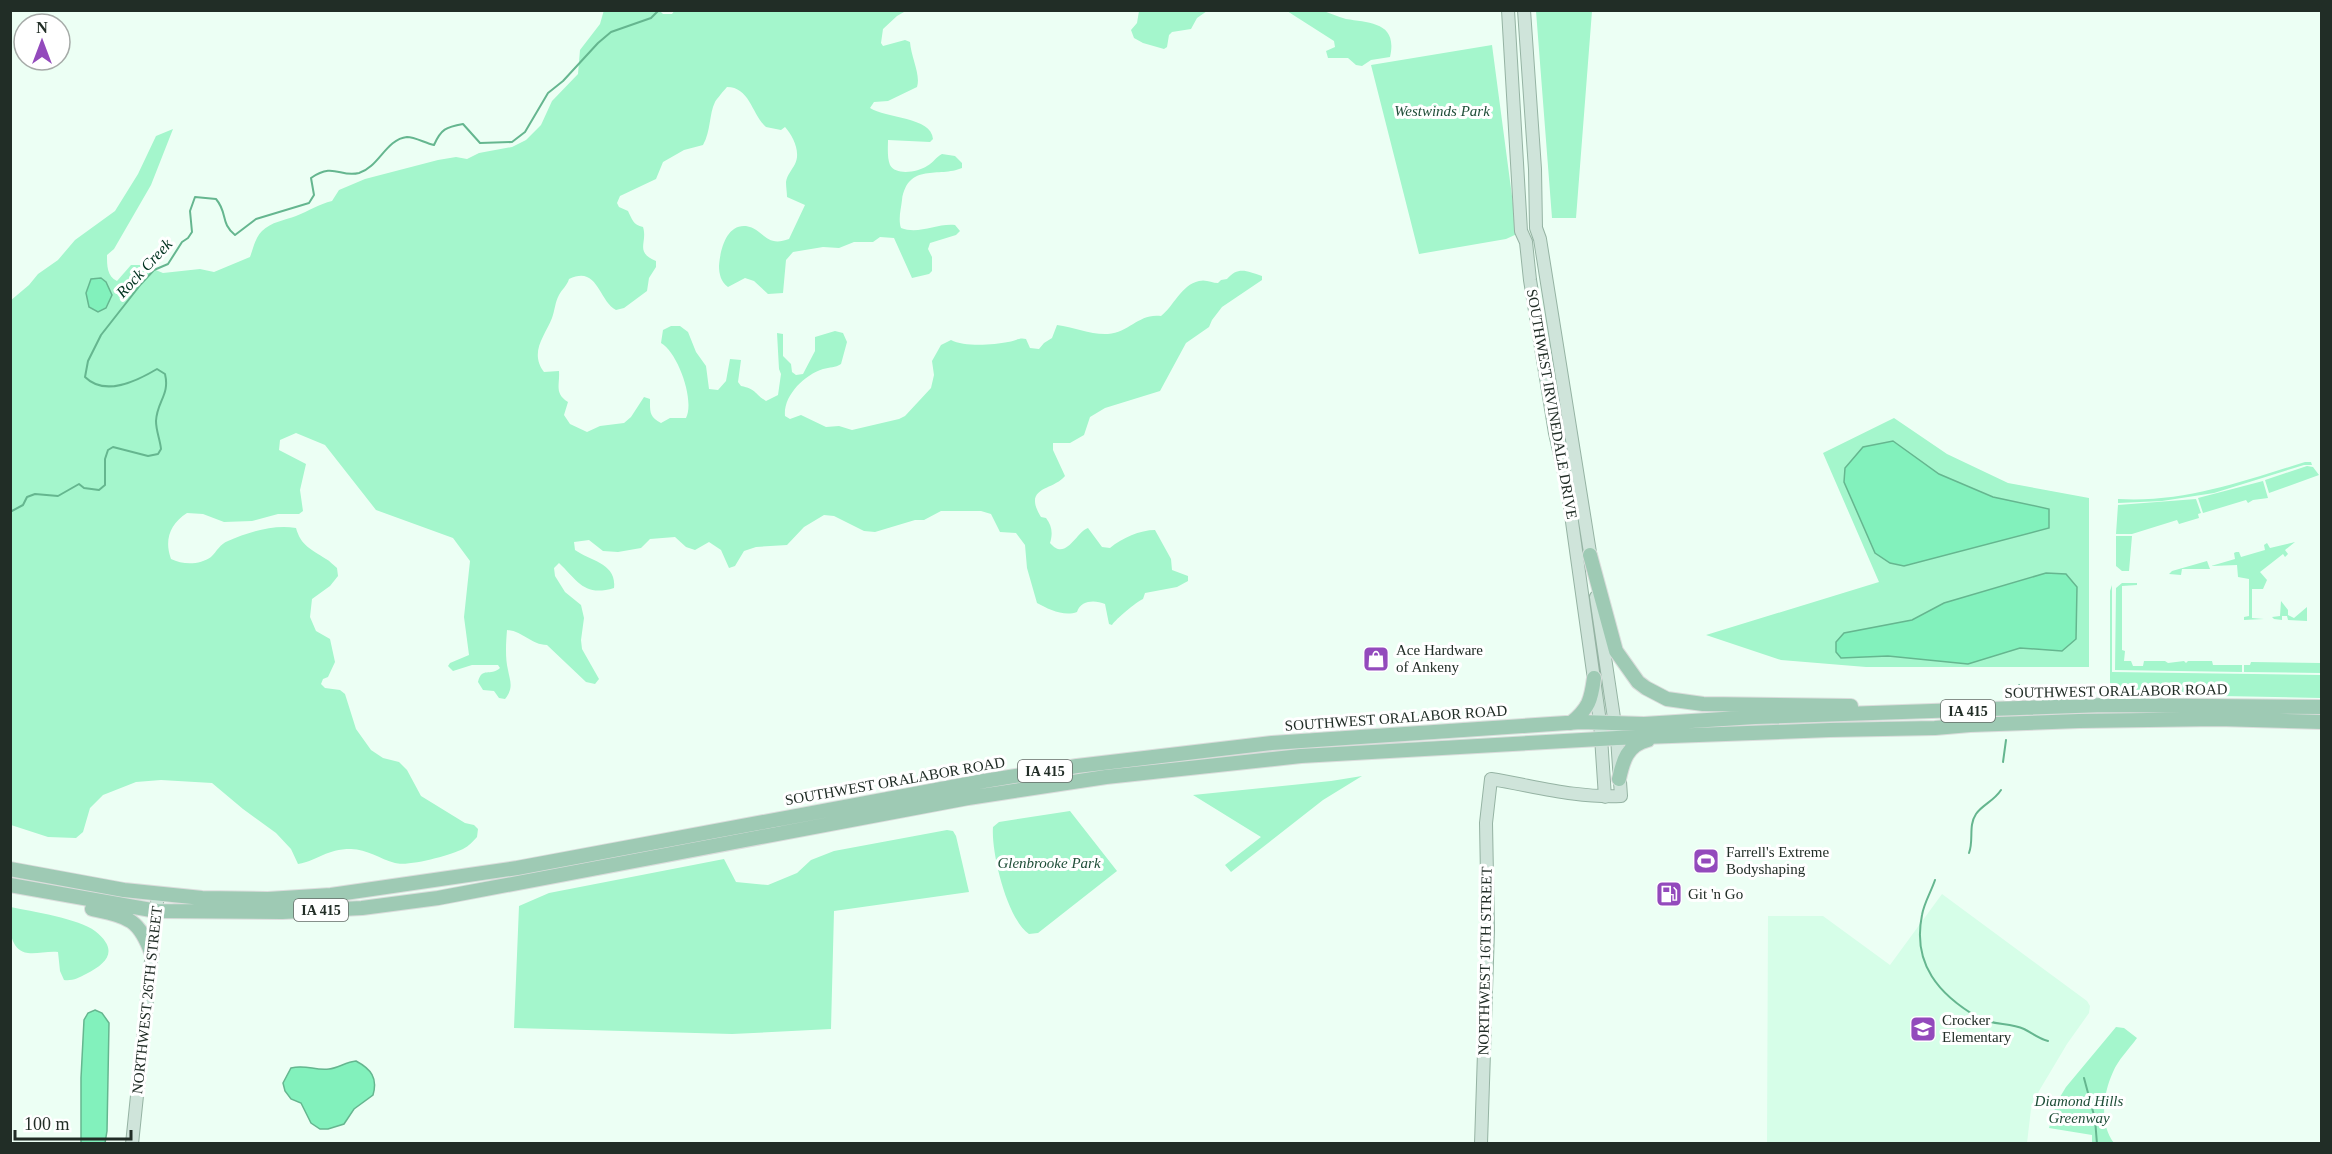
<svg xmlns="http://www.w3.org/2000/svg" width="2332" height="1154" viewBox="0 0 2332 1154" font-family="Georgia,serif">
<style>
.built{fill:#d6fee8}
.green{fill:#a4f6cc}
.water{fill:#82f1bc;stroke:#65b68f;stroke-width:1.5}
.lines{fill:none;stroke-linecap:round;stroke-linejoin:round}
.stream{stroke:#65b68f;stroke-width:2}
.secondary-casing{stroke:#95b3a3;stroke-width:14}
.primary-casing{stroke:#dbdddc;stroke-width:16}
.secondary{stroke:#cfe4da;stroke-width:12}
.primary{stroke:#9ecab4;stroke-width:14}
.labels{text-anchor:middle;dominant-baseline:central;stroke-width:6;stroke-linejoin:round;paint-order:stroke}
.shield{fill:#fff;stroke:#646c67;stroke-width:1.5}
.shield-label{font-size:14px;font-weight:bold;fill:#212d26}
.park-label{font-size:15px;font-style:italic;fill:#1f4e38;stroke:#fff}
.street-label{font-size:15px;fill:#212d26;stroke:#fff}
.poi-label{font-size:15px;fill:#212d26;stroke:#fff;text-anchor:start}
.water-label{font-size:16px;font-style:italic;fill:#00321f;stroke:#fff}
</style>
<rect width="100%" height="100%" fill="#ecfff4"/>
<path class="built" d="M 1942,894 L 2087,1001 L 2090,1006 L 2089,1013 L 2067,1044 L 2039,1091 L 2031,1109 L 2027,1143 L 1767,1143 L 1768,916 L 1823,916 L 1890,965 Z"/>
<path class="green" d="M 604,10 L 660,11 L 663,14 L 672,14 L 675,10 L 920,11 L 904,12 L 897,16 L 883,29 L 881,43 L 883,46 L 905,40 L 910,42 C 911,57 921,75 917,87 L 888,101 L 874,102 L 870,108 C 885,118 932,117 933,139 L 930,142 L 888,140 C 888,147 887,158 890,165 C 896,176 918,172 927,166 C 933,163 936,157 942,154 L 955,156 L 962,163 L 962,168 C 939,178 908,162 902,200 C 901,209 898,219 901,228 C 919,235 937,223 955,225 L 960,231 L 956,235 L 930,243 L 928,249 L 932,257 L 932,271 L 929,274 L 912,278 L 894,238 L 880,237 L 873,242 L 854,242 L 839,248 L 823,247 L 793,252 L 786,260 L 783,293 L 768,294 L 754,281 L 745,278 L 728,287 C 721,282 719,274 719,266 C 720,251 726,224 746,226 C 764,229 765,248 789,239 L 805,205 L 787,197 C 787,193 786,187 786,182 C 787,175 792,170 795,164 C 801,152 793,136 785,127 L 781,130 L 766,127 C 752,115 750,87 727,87 C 725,89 716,100 715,102 C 709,114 711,131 703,145 L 684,150 L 663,162 L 656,179 L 620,196 L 617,203 L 619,207 L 628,211 C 632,219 633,225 643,227 C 648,243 634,252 656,261 L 656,267 L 649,278 L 647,291 L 624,308 L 616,310 C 598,300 598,265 569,279 C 567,286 562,289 559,295 C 555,302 555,310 552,318 C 545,336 529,352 544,372 L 559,371 C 560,385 554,393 568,402 L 564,415 L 570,424 L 587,432 L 600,426 L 624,423 L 631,417 L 644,397 L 650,399 C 650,411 649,417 661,423 L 670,418 L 686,418 C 695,400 678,353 661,343 L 663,330 L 671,326 L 680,326 L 688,332 L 696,352 L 706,366 L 709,389 L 718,390 L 726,381 L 730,359 L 741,360 L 738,382 L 741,386 C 757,389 754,394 766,401 L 778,395 L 781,374 L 779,369 L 777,333 L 783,334 L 783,356 L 791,364 L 792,372 L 796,375 L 803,374 L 815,351 L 815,337 L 835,331 L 843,333 L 847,342 L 841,364 C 835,368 830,367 823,369 C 804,375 783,396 785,416 L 790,419 L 801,415 L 826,427 L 839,426 L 852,430 L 899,419 L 905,416 L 931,388 L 934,375 L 932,361 L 941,345 L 951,340 C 964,347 993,345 1008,342 C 1016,341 1019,337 1026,339 L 1030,348 L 1039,349 L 1044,343 L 1052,338 L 1057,325 C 1074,327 1091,335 1108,334 C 1130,332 1139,313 1161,316 C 1174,306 1181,285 1199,281 C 1206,279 1212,283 1218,283 L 1221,280 L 1227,279 C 1238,266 1247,271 1262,276 L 1262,280 L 1222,307 L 1212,320 L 1209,327 L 1186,343 L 1160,391 L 1105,408 L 1090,417 L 1084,435 L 1070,443 L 1053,443 L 1053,450 L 1065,476 C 1053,491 1022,486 1041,517 L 1046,518 C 1052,526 1053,533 1050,543 C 1066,562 1076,532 1088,528 L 1102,547 L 1110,548 C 1122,538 1140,530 1155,530 L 1171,559 L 1172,570 L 1188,576 L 1188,581 L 1177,587 L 1145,593 L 1143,599 C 1136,602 1116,619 1112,625 L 1109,624 L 1105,604 C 1095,600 1081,600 1077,612 C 1064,617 1048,609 1037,603 L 1027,568 L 1025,545 L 1016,533 L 1000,532 L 991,514 L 981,511 L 941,511 L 924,520 L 915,520 L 875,532 L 864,531 L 834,516 L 824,515 L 804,527 L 787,545 L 756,547 L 744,551 L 735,566 L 729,568 L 721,550 L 709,542 L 695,550 L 686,547 L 675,537 L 650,539 L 641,548 L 618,552 L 603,551 L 589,540 L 574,542 L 575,550 C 590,561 617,563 614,588 C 584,597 578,581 559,563 L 554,568 L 555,576 L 565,592 L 581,605 L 584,618 L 581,640 L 582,649 L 599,679 L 595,684 L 586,682 L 547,645 C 531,645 523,631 507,630 C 506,642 505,658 508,670 C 510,681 514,688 505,699 L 499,698 L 494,691 L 483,690 L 478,682 C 482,666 490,677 500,668 L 498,665 L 472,665 L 453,671 L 448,666 L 450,663 L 469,655 L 464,617 L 470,561 L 453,538 L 376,510 L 325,445 L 296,433 L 280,440 L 279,450 L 306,464 L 300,490 L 303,511 L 299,514 L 278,514 L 252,521 L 224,522 L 203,514 L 187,513 C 170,524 164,540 171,559 C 183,565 200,565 211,557 C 217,551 220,544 228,541 C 248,532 274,524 296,528 C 301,546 311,549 326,559 C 330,561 333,565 337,568 L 338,576 L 330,586 L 312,599 L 310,617 L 316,631 L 330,639 L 335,662 L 328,677 L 323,679 L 321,684 L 325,688 L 340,690 L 345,694 L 356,729 L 371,750 L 383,758 L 399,762 L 407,770 L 421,796 L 465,823 L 474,825 L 478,829 L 477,837 C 473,841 469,846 463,849 C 451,855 408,867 395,863 C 380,859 367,849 351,849 C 326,849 319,860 298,864 L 291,849 L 276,833 L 243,809 L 212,783 L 161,780 L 136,782 L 103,795 L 90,808 L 83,832 L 76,838 L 48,837 L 11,825 L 10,301 L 29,285 L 38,274 L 58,260 L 75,240 L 115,211 L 138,174 L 156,136 L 173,129 L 151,185 L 114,249 L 107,255 C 107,266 107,276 117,281 L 131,265 L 143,265 L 163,273 L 200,269 L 214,272 L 250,257 C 253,249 255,238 262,231 C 271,222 285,220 296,216 C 309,211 319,204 332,201 L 339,190 L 365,179 L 438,160 L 456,157 L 467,159 L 479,153 L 512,147 L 526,140 L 541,125 L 552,101 L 578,74 L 580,50 L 600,24 Z
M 1139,11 L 1139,10 L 1207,11 L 1197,18 L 1191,29 L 1172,32 L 1169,35 L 1167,47 L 1164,49 L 1143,43 L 1134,38 L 1131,30 L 1137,23 Z
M 1287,11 C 1298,10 1310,9 1320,10 C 1328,12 1338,17 1346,19 C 1370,23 1398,22 1390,57 L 1371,60 L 1362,66 L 1356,65 L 1348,58 L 1328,58 L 1326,51 L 1335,47 L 1334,41 Z
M 1536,11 L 1592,11 L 1576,218 L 1552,218 Z
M 1492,45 L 1517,234 L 1506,239 L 1419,254 L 1371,65 Z
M 1894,418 L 1947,454 L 2008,483 L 2089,498 L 2089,667 L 1866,667 L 1781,660 L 1706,635 L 1879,582 L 1823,453 Z
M 2305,462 L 2311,462 L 2312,465 L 2304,465 L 2214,493 L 2162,501 L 2118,503 L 2118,499 C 2184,503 2243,481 2305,462 Z
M 2307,466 L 2313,467 L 2319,475 L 2269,493 L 2265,480 Z
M 2263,481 L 2268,498 L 2253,500 L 2248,503 L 2246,500 L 2203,513 L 2198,498 Z
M 2196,499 L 2201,513 L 2198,514 L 2199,518 L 2179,524 L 2177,520 L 2132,534 L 2116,534 L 2118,505 Z
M 2116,536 L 2132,536 L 2129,571 L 2122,571 L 2116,566 Z
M 2295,542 L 2285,550 L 2288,554 L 2285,557 L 2283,554 L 2260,572 L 2267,580 L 2263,589 L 2252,589 L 2252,618 L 2264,619 L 2244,620 L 2244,617 L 2249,616 L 2249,579 L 2238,577 L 2237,565 L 2211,566 L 2235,559 L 2234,553 L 2236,552 L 2239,552 L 2241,557 L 2265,550 L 2264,545 L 2267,543 L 2270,548 Z
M 2207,561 L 2210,569 L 2182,569 L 2181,575 L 2169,574 L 2172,571 Z
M 2122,583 L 2137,583 L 2137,585 L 2122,586 L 2122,650 L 2125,651 L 2124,661 L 2131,661 L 2133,666 L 2143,666 L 2144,661 L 2165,661 L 2168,663 L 2184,661 L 2186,663 L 2188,661 L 2212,661 L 2213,665 L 2242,665 L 2242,672 L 2115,670 L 2116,588 Z
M 2112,585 L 2112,672 L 2321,675 L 2321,698 L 2118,694 L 2110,683 L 2110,591 Z
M 2281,601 L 2288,610 L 2288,615 L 2294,618 L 2307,607 L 2307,621 L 2288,620 L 2287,616 L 2282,616 L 2282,620 L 2274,619 L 2272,617 L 2280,616 Z
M 2320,651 L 2321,673 L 2244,672 L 2244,665 L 2250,665 L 2251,662 L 2320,663 Z
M 1362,776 L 1323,800 L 1231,872 L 1225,865 L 1261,837 L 1193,795 L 1331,781 Z
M 1070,811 L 1117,871 L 1038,933 L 1029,934 C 1007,919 991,852 993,827 L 999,822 Z
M 947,830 L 953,831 L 956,836 L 969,892 L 834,911 L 831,1029 L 732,1034 L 514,1028 L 519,906 L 549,893 L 724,859 L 736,882 L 768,885 L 797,873 L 811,860 L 834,851 Z
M 10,907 C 31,911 80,919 95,931 C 119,950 108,963 86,974 C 78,978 73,981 64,980 L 60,971 L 58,952 C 48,951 37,954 28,953 C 7,950 10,922 10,907 Z
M 2116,1027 L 2124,1028 L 2137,1038 C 2129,1049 2118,1060 2113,1072 C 2103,1094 2099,1123 2114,1143 L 2092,1143 L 2092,1135 L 2049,1128 L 2057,1102 L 2066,1087 Z"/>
<path class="water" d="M 101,278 L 106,282 L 112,295 L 106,308 L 98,312 L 89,307 L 86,293 L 91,279 Z
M 1893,441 L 1939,474 L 1993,497 L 2049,509 L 2049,528 L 1904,566 L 1890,563 L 1875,553 L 1844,482 L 1845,468 L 1863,447 Z
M 2046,573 L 2066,574 L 2077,587 L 2076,639 L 2062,651 L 2020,648 L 1968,664 L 1888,656 L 1841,658 L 1836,652 L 1836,642 L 1844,633 L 1912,620 L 1944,603 Z
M 95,1010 L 102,1013 L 109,1023 L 107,1131 L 105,1143 L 81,1143 L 81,1078 L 84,1020 L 88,1013 Z
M 356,1061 C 371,1069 378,1078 373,1095 L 354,1109 L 344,1124 L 328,1129 L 320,1129 L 311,1123 L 301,1103 L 291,1099 L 285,1091 L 283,1083 L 291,1068 C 306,1064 315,1071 329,1069 C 338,1068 346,1062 356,1061 Z"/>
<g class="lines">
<path class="stream" d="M 10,512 L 23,505 L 27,497 L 35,494 L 58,496 L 79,484 L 84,488 L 99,490 L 105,485 L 105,459 L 108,450 L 113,447 L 148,456 L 158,454 L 161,449 C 160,439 156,431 156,421 C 157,401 170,395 165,374 L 157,369 C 137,381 105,397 85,377 L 88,361 L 101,335 L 141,284 L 154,270 L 168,264 L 182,242 L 188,238 L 192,232 L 190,211 L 195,197 L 216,199 C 228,213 220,223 235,235 L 256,219 L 309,203 L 314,195 L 311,178 C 334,162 340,178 359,173 C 379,167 386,139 407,137 C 415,137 425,143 434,145 C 441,129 446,127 463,124 L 480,143 L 512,142 L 525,132 L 548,93 L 563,81 L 598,43 L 611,32 L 651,18 L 659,10
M 2018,689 L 2019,685
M 2003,762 L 2006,740
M 1969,853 C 1974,840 1968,826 1976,814 C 1982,805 1994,801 2001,790
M 1935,880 C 1931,892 1924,903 1922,915 C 1912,964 1939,995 1979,1018 C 1993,1025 2010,1023 2024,1029 C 2032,1033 2039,1039 2048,1041
M 2084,1078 L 2095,1119 L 2097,1144"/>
<defs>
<path id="secondary" d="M 1508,10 L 1521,231 L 1526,242 L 1530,280 L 1555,433 L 1567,486 L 1600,722 L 1605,797
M 1524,10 L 1535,169 L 1536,228 L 1540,239 L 1592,565
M 132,1144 L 158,893
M 1481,1144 L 1488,930 L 1486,823 L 1491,779 C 1535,786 1575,798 1621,796 L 1617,738 L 1596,597"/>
<path id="primary" d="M 1590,555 L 1616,651 L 1638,682 L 1646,688 L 1667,699 L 1703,704 L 1851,706
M 1571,723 C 1589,708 1591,700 1594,678
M 1619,779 C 1623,761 1627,745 1648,740
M 10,869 L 124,890 L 202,898 L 268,899 L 331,895 L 517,868 L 984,781 L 1077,766 L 1272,743 L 1581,722 L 1644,724 L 1755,717 L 2104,705 L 2322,707
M 10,885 L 157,911 L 282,912 L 362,908 L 438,898 L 968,798 L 1106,777 L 1301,756 L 1617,738 L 1830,730 L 1935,728 L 1970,725 L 2079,721 L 2218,719 L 2322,722
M 92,909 C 128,917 139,918 152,955"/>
</defs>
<use href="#secondary" class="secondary-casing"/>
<use href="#primary" class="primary-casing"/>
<use href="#secondary" class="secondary"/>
<use href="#primary" class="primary"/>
</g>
<defs>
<symbol id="shop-square" viewBox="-11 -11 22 22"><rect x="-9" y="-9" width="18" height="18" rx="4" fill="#934abc" stroke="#fff"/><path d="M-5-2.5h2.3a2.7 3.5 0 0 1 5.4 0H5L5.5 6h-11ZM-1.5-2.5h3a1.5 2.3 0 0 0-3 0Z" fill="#fff"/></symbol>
<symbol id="stadium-square" viewBox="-11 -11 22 22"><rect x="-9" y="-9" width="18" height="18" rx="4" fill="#934abc" stroke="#fff"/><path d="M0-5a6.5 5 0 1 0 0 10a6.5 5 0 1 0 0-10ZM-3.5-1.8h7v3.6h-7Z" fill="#fff"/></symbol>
<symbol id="fuel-square" viewBox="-11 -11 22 22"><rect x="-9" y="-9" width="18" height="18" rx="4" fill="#934abc" stroke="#fff"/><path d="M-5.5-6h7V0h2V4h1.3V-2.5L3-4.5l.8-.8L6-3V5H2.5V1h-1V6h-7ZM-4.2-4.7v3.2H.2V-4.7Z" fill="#fff"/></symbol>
<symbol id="school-square" viewBox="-11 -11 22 22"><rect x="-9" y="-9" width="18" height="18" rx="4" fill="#934abc" stroke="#fff"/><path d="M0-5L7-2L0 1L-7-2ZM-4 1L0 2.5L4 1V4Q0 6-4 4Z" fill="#fff"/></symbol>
</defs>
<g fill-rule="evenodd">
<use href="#shop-square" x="1361" y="644" width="30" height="30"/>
<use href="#stadium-square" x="1691" y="846" width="30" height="30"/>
<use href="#fuel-square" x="1654" y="879" width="30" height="30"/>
<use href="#school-square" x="1908" y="1014" width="30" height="30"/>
</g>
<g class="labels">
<g class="shield">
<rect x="1941" y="700" width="54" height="22" rx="4.5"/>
<rect x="1018" y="760" width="54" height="22" rx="4.5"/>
<rect x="294" y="899" width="54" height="22" rx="4.5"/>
</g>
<g class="shield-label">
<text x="1968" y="711">IA 415</text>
<text x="1045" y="771">IA 415</text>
<text x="321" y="910">IA 415</text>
</g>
<g class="park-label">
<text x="1442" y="111">Westwinds Park</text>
<text x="1049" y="863">Glenbrooke Park</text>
<text x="2079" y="1101">Diamond Hills<tspan x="2079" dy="17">Greenway</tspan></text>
</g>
<g class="street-label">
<text transform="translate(1552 404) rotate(80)">SOUTHWEST IRVINEDALE DRIVE</text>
<text transform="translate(2116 691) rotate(-1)">SOUTHWEST ORALABOR ROAD</text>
<text transform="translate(1396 718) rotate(-4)">SOUTHWEST ORALABOR ROAD</text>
<text transform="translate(895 781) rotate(-10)">SOUTHWEST ORALABOR ROAD</text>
<text transform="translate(1485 961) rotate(-89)">NORTHWEST 16TH STREET</text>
<text transform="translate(147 1000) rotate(-84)">NORTHWEST 26TH STREET</text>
</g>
<g class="poi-label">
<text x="1396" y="650">Ace Hardware<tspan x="1396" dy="17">of Ankeny</tspan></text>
<text x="1726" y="852">Farrell's Extreme<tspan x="1726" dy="17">Bodyshaping</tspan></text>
<text x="1688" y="894">Git 'n Go</text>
<text x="1942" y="1020">Crocker<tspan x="1942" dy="17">Elementary</tspan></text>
</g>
<g class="water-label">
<text transform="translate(144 268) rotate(-47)">Rock Creek</text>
</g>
</g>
<rect width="2332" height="1154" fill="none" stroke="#212d26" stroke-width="24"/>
<g transform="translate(42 42)"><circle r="28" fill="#ffffff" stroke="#a6aba8" stroke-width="1.5"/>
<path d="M0-4.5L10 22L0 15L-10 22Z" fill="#934abc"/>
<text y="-9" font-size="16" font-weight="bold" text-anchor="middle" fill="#212d26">N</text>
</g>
<path d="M15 1130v9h116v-9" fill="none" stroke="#212d26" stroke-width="3"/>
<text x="24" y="1130" font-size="18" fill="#212d26" stroke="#ffffff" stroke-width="4.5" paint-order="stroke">100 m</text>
</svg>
